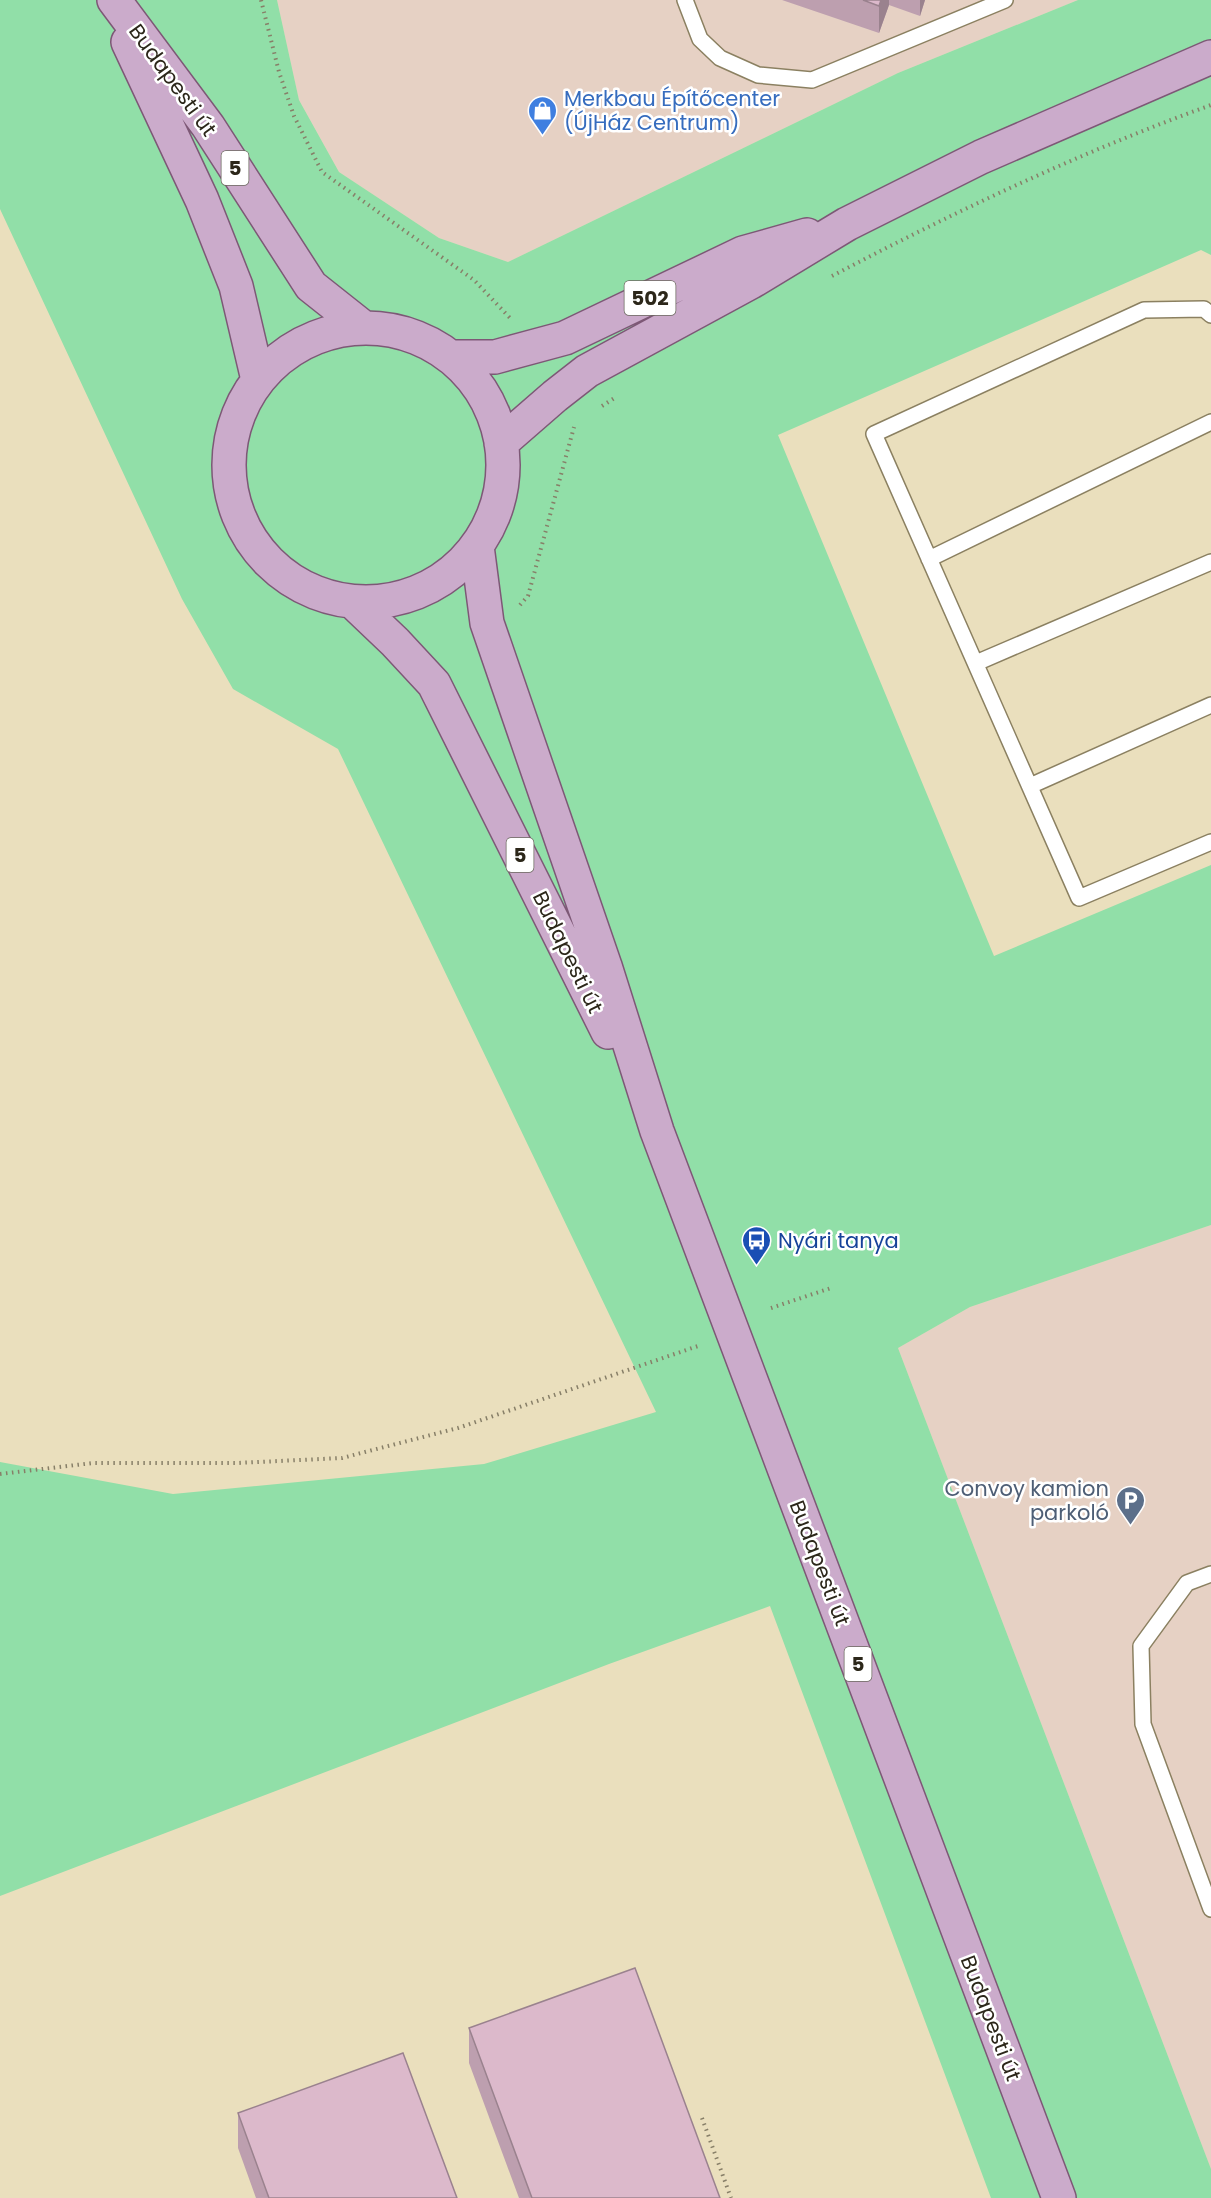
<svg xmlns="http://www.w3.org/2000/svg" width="1211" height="2198" viewBox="0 0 1211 2198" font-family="Poppins,sans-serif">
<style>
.commercial{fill:#e6d1c4}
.green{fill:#91dfa8}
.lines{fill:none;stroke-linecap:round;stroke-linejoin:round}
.service-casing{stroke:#8b8061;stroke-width:18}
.primary-casing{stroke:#7d5876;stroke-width:36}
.path{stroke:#877f68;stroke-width:4;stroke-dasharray:1.5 4.5;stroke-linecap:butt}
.service{stroke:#fff;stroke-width:15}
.primary{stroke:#cbabcb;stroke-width:33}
.wall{fill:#bd9faf}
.shaded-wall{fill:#9a828e}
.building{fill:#dcb9cb;stroke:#9a828e;stroke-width:1.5}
.labels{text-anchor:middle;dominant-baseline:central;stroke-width:5;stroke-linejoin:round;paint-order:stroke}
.shield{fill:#fff;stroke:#6b685f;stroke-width:1.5}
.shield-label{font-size:20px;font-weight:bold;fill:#2c271a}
.street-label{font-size:21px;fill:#2c271a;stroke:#fff}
.shop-label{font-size:21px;fill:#366cbe;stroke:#fff;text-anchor:start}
.transit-label{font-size:21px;fill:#164399;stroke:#fff;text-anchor:start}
.service-label{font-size:21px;fill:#4e5e75;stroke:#fff;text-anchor:end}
</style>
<rect width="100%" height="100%" fill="#eadfbd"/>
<path class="commercial" d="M 277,0 L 1078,0 L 898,73 L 508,262 L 439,238 L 339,172 L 299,100 Z
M 1211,1225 L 1211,2169 L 898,1348 L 970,1307 Z"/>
<path class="green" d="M 0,0 L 277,0 L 299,100 L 339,172 L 439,238 L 508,262 L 898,73 L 1078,0 L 1211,0 L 1211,255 L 1201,250 L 778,435 L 994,956 L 1211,865 L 1211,1225 L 970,1307 L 898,1348 L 1211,2169 L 1211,2198 L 991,2198 L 770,1606 L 609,1664 L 0,1896 L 0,1462 L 173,1494 L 484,1464 L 656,1412 L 338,749 L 233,689 L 182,599 L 0,209 Z"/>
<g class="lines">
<defs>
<path id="service" d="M 685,0 L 700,39 L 720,58 L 758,75 L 812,80 L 1005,0
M 1211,315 L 1204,309 L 1144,310 L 874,434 L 1079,898 L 1211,842
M 929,559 L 1211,422
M 976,663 L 1211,562
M 1030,786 L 1211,705
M 1211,1574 L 1187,1583 L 1141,1646 L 1143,1724 L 1211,1909"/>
<path id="primary" d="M 114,0 L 208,126 L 311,286 L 364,328
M 128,42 L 202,200 L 236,286 L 258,380
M229 465a137 137 0 1 1 274 0a137 137 0 1 1-274 0Z
M 451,357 L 495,357 L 565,338 L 743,253 L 807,235
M 501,443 L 555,396 L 587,371 L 751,282 L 847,224 L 981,157 L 1211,57
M 477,546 L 487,623 L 605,966 L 657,1131 L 1059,2198
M 353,602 L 395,642 L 434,684 L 608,1032"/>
</defs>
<use href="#service" class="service-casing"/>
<use href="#primary" class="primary-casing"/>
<path class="path" d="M 261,0 L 279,72 L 294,116 L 322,172 L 474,280 L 510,318
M 832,276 C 954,212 1081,152 1211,105
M 602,406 L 616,397
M 520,605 L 528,596 L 574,427
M 771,1308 L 831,1288
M 0,1474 L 93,1463 L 237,1463 L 342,1458 L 458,1428 L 701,1345
M 702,2118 L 731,2198"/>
<use href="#service" class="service"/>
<use href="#primary" class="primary"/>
</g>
<path class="wall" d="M 782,0 L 925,0 L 920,16 L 889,5 L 879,33 Z
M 469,2028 L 720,2198 L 519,2198 L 469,2063 Z
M 238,2113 L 457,2198 L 256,2198 L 238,2148 Z"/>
<path class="shaded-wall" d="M 881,0 L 889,0 L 889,5 L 879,33 L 879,6 Z
M 920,0 L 925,0 L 920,16 Z"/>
<path class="building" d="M 863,0 L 881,0 L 879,6 Z
M 635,1968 L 720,2198 L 532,2198 L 469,2028 Z
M 403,2053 L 457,2198 L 269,2198 L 238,2113 Z"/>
<defs>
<symbol id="shop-pin" viewBox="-11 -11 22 30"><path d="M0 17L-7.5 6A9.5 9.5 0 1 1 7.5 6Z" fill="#3f7fe0" stroke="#fff"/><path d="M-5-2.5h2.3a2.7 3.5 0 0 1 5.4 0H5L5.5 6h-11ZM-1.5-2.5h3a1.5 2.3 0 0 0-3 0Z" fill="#fff"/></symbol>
<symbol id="bus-pin" viewBox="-11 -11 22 30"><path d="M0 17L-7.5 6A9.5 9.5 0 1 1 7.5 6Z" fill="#1a4fb4" stroke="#fff"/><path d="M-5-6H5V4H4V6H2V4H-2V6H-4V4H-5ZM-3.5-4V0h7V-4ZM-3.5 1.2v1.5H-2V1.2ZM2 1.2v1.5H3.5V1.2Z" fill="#fff"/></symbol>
<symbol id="parking-pin" viewBox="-11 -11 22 30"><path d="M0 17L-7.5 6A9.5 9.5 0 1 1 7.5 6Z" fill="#5c6f8a" stroke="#fff"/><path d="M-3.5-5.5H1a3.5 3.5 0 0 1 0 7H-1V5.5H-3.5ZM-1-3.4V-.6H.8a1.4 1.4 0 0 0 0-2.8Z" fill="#fff"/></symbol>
</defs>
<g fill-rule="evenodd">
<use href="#shop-pin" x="526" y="94" width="33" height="45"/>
<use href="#bus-pin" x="740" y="1224" width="33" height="45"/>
<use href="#parking-pin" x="1114" y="1484" width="33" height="45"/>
</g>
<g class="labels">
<g class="shield">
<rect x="221.5" y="151" width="27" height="34" rx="4.5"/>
<rect x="624.5" y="281" width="51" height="34" rx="4.5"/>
<rect x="506.5" y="838" width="27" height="34" rx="4.5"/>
<rect x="844.5" y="1647" width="27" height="34" rx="4.5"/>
</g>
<g class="shield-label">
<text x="235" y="168">5</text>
<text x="650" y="298">502</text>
<text x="520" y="855">5</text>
<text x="858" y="1664">5</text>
</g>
<g class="street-label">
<text transform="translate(173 80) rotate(54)">Budapesti út</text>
<text transform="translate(568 952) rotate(64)">Budapesti út</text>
<text transform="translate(820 1563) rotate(69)">Budapesti út</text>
<text transform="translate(991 2018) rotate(69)">Budapesti út</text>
</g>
<g class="shop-label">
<text x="564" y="98">Merkbau Építőcenter<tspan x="564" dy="24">(ÚjHáz Centrum)</tspan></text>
</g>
<g class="transit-label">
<text x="778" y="1240">Nyári tanya</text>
</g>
<g class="service-label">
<text x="1109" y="1488">Convoy kamion<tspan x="1109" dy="24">parkoló</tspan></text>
</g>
</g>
</svg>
